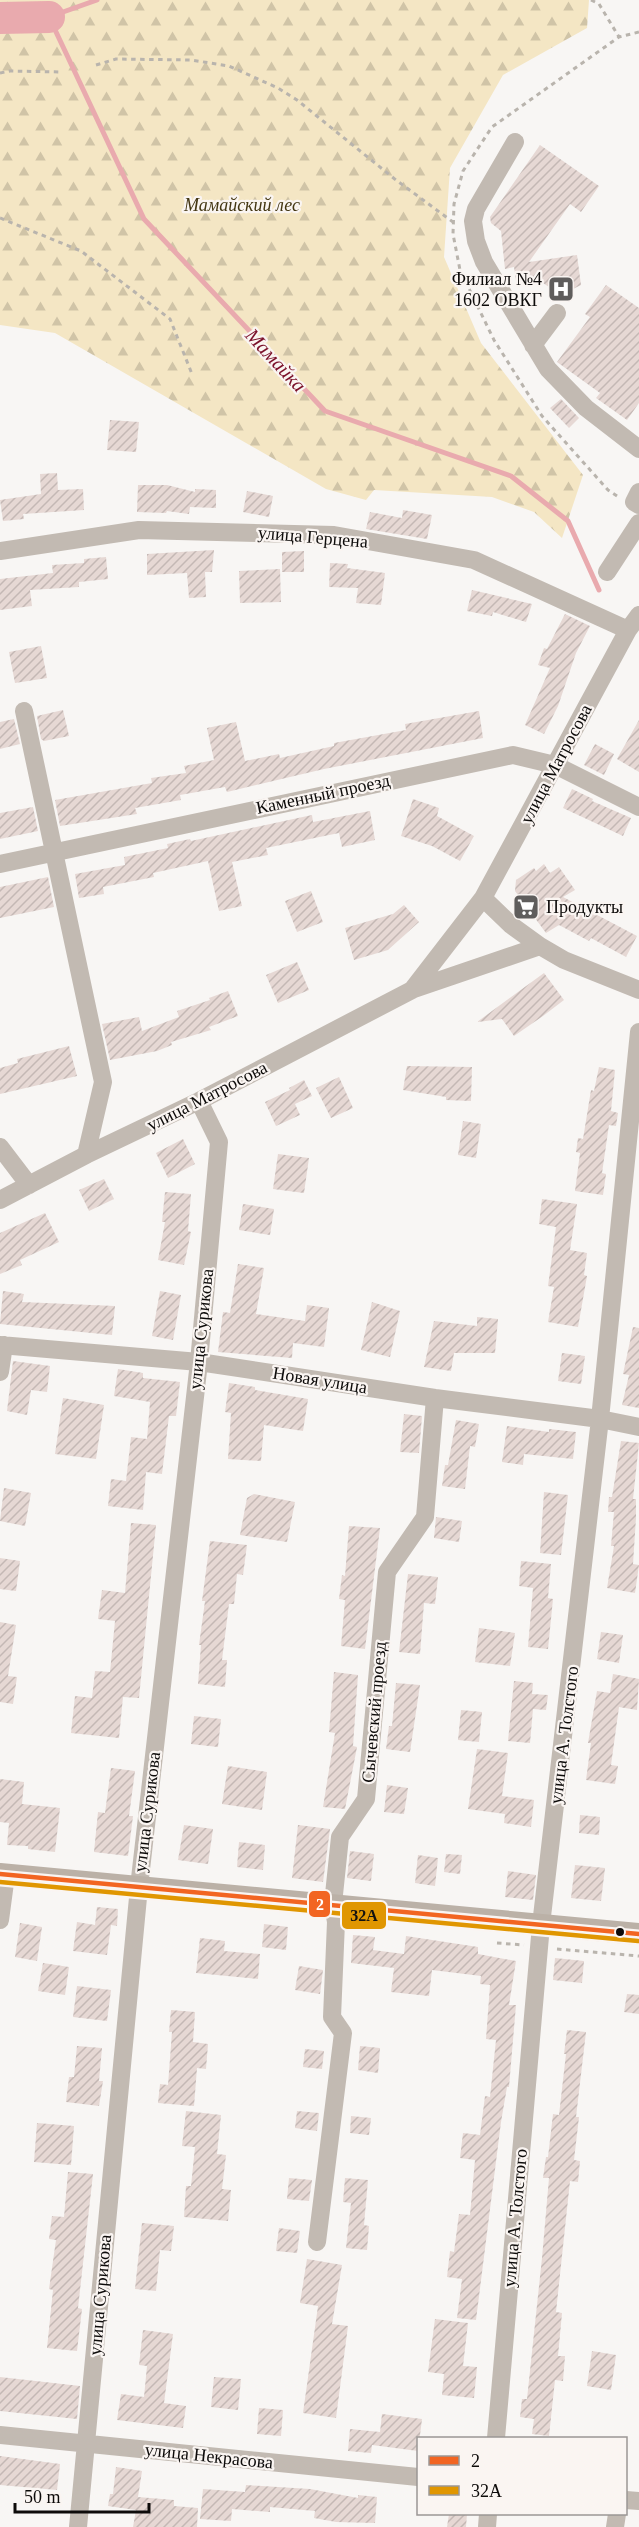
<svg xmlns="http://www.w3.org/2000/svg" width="639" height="2527" viewBox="0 0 639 2527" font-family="'Times New Roman',serif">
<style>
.forest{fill:url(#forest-firs)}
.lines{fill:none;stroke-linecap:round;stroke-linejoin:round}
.stream{stroke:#e9aaae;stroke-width:5}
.river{stroke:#e9aaae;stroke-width:32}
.building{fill:url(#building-hatch)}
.path{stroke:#b9b4ad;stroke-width:3;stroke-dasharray:4.5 4.5;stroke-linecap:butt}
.minor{stroke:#c2bab2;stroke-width:18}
.major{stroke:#bbb1a7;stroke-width:22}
.bus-1-casing{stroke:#faf5f2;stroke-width:9}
.bus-2-casing{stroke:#faf5f2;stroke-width:9}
.bus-1{stroke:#f26522;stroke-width:4.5}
.bus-2{stroke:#e09601;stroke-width:4.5}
.bus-dot{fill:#0d0b0a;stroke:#faf5f2;stroke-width:2}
.labels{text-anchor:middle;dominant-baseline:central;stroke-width:4.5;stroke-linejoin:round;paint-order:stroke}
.park-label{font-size:18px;font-style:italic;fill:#433612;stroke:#faf5f2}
.poi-label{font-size:18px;fill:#0d0b0a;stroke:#faf5f2;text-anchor:end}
.street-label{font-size:18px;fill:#0d0b0a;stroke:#faf5f2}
.water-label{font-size:20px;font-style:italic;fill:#7b112a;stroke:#faf5f2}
.line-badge{stroke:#faf5f2;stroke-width:2}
.badge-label{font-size:16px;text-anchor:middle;font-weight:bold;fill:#fff}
.pale-badge-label{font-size:16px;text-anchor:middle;font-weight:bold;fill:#111}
</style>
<defs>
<pattern id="forest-firs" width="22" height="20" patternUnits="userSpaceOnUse" patternTransform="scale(1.5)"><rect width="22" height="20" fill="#f4e6c4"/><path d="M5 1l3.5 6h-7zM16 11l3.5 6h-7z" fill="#d0c4a7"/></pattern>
<pattern id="building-hatch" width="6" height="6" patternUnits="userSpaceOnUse" patternTransform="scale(1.5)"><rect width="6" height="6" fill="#e6d8d4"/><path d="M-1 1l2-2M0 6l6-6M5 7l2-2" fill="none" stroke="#c4b8b5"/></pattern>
</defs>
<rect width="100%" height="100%" fill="#f8f6f4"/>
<path class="forest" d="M 0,0 L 589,0 L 587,28 L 503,75 L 450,168 L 444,257 L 481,343 L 583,475 L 562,538 L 534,512 L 492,497 L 374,490 L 366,500 L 326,489 L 55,333 L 0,325 Z"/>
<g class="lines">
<path class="stream" d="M 97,0 L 49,17 L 144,219 L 325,411 L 511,476 L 568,521 L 599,590"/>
<path class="river" d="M 0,18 L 49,17"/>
</g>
<path class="building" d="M 540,145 L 599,186 L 581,212 L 570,204 L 529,262 L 577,255 L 581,285 L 561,295 L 540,281 L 525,282 L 524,270 L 516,281 L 514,267 L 505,269 L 501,231 L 491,223 L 490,217 Z
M 606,285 L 639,308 L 639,403 L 627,420 L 596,398 L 600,393 L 557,362 L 590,317 L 585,314 Z
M 561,399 L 579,418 L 569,428 L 550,408 Z
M 110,420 L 139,422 L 136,452 L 107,450 Z
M 57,473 L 58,490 L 83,489 L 84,510 L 23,514 L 24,519 L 3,521 L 0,500 L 41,494 L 40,474 Z
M 138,485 L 167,485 L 195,492 L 195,489 L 216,490 L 216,508 L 190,507 L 189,514 L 167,511 L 166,513 L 137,512 Z
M 247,491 L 273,496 L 269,517 L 243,512 Z
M 403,510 L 432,515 L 427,539 L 366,529 L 370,512 L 402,518 Z
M 214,550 L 212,572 L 205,572 L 206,597 L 189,598 L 187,573 L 147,575 L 147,554 Z
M 304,551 L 304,572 L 282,572 L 282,552 Z
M 106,557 L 108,579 L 79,582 L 79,587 L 30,590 L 32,606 L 0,610 L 0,579 L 53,573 L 52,565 L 84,563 L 84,559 Z
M 330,563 L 348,564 L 347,568 L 385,573 L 381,605 L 356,603 L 358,588 L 329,587 Z
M 280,569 L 281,602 L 240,603 L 239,571 Z
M 472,590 L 532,604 L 526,622 L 493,612 L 492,616 L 467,611 Z
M 565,614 L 590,626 L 576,653 L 558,706 L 544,734 L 525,725 L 550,668 L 538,665 L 544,648 L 547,649 Z
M 41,646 L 47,678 L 15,683 L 9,652 Z
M 63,710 L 69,736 L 44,741 L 41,739 L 37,716 Z
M 479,711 L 483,738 L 324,769 L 227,792 L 225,787 L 180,795 L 181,800 L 135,808 L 137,814 L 60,826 L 55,800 L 152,783 L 151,778 L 186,773 L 184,766 L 214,760 L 207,728 L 236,722 L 245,761 L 279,754 L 280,758 L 334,746 L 334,743 L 406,730 L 405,724 Z
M 14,719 L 20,744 L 0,749 L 0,722 Z
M 639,720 L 639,772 L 617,759 Z
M 595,744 L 614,754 L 604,775 L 584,765 Z
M 572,789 L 593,799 L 592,801 L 631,818 L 623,836 L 563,808 Z
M 413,799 L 439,808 L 437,816 L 474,836 L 460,861 L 432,846 L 401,836 Z
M 33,807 L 38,831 L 0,839 L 0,813 Z
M 370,811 L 375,840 L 342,847 L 339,833 L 266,848 L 268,855 L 232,862 L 242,906 L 219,911 L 208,861 L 153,873 L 154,877 L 103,887 L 104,894 L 79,898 L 75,874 L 125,865 L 124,857 L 168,848 L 167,844 L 190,839 L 191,841 L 312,815 L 313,822 Z
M 544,864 L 550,873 L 559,867 L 575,890 L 563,897 L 637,936 L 626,957 L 591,938 L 589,941 L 559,925 L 546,933 L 515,891 L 516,880 L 534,868 L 536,871 Z
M 48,877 L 54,907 L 0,918 L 0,887 Z
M 311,891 L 323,922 L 297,932 L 285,901 Z
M 404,905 L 419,922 L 388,950 L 354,960 L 345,928 L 393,914 Z
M 297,962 L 309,990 L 278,1003 L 266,975 Z
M 544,973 L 564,1000 L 543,1016 L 514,1036 L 502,1019 L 477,1022 Z
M 228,991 L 238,1016 L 209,1027 L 211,1030 L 171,1042 L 172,1045 L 157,1051 L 110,1060 L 102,1024 L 139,1017 L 142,1031 L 179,1017 L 177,1011 L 210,1000 L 209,998 Z
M 69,1046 L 77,1076 L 0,1094 L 0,1068 L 18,1063 L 17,1059 Z
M 407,1066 L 472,1067 L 471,1101 L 446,1100 L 446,1097 L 403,1090 Z
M 599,1067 L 615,1070 L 611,1111 L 618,1113 L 616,1126 L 609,1125 L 602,1173 L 606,1174 L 603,1195 L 575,1191 L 580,1153 L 576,1152 L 578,1138 L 583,1139 L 591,1090 L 594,1091 Z
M 339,1077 L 353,1108 L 331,1118 L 316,1088 Z
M 304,1080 L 312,1096 L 295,1104 L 300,1115 L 276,1126 L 265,1102 L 290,1090 L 289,1088 Z
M 463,1121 L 481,1124 L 476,1158 L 458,1155 Z
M 183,1139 L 195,1164 L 168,1178 L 156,1153 Z
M 278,1154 L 309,1158 L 304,1193 L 273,1189 Z
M 104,1179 L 114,1199 L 89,1211 L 79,1190 Z
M 165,1192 L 191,1194 L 188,1231 L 191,1232 L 184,1265 L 158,1260 L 165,1222 L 162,1222 Z
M 542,1199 L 577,1204 L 570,1250 L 587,1253 L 584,1275 L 587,1276 L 578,1327 L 548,1322 L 554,1287 L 548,1286 L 556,1227 L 539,1224 Z
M 243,1204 L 274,1209 L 270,1235 L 239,1230 Z
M 45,1213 L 59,1242 L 20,1260 L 22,1265 L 0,1274 L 0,1233 Z
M 238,1264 L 264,1268 L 256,1314 L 305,1321 L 307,1305 L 329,1308 L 324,1347 L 293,1343 L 292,1358 L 218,1352 L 223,1312 L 230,1313 Z
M 3,1291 L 24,1294 L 22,1302 L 115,1306 L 112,1335 L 0,1324 Z
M 160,1291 L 181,1295 L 173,1340 L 152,1336 Z
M 372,1302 L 400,1311 L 390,1357 L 361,1350 Z
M 477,1317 L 498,1319 L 495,1353 L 454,1353 L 451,1371 L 424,1367 L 434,1321 L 477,1326 Z
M 633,1327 L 639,1328 L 639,1408 L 622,1405 L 629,1375 L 623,1374 Z
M 562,1353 L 585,1356 L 581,1384 L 558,1381 Z
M 13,1361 L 50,1366 L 47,1392 L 31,1390 L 27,1415 L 7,1411 Z
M 118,1369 L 143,1373 L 143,1378 L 180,1382 L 176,1416 L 169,1416 L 162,1474 L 146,1472 L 143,1510 L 108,1506 L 111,1479 L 126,1481 L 131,1437 L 147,1439 L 150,1402 L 114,1396 Z
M 229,1383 L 255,1387 L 255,1390 L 308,1399 L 303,1431 L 264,1425 L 261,1461 L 228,1459 L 231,1413 L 225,1412 Z
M 63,1398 L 104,1405 L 96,1459 L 55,1454 Z
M 404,1414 L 422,1416 L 419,1453 L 400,1452 Z
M 456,1420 L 479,1424 L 475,1447 L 470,1446 L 465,1489 L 442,1486 L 445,1465 L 448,1465 Z
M 507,1426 L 549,1432 L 549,1429 L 576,1432 L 573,1459 L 524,1454 L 523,1465 L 502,1462 Z
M 621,1441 L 639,1443 L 633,1499 L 636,1499 L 636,1518 L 633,1564 L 639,1565 L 635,1593 L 607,1588 L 614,1546 L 611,1546 L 614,1512 L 608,1512 L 609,1497 L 612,1497 Z
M 4,1488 L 31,1493 L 25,1526 L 0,1521 Z
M 544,1492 L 568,1495 L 561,1555 L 540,1553 Z
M 254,1494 L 295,1502 L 287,1542 L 240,1535 L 247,1498 Z
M 436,1517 L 462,1521 L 459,1542 L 434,1538 Z
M 131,1523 L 156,1525 L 139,1698 L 123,1697 L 119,1738 L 71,1733 L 75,1696 L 92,1698 L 95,1671 L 110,1672 L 115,1621 L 98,1619 L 102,1590 L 125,1593 Z
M 349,1526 L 380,1528 L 365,1649 L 341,1646 L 345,1600 L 339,1599 L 342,1575 L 345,1576 Z
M 210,1541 L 247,1545 L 243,1575 L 237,1574 L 234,1604 L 229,1604 L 222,1660 L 227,1660 L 225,1687 L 198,1684 L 201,1645 L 199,1645 L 205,1601 L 202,1601 Z
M 0,1558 L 20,1561 L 16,1591 L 0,1589 Z
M 521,1561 L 551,1564 L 548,1598 L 553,1599 L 548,1649 L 528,1647 L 533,1588 L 519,1586 Z
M 408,1574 L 438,1577 L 435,1604 L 424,1603 L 420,1654 L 399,1652 Z
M 0,1622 L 16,1625 L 8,1676 L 17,1677 L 13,1704 L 0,1702 Z
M 479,1628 L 515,1633 L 510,1666 L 475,1662 Z
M 601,1632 L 623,1635 L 619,1663 L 597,1659 Z
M 334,1672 L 358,1675 L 353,1746 L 357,1747 L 345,1809 L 323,1807 L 335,1733 L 329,1732 Z
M 613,1674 L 639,1679 L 637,1710 L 619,1707 L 611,1765 L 618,1766 L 615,1784 L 586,1780 L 591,1743 L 588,1743 L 597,1691 L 610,1693 Z
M 514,1681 L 533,1683 L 532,1694 L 548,1695 L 546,1710 L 533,1709 L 530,1743 L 508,1741 Z
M 396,1683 L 420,1685 L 410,1752 L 386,1749 L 389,1726 L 392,1726 Z
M 461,1710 L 482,1712 L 479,1742 L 458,1740 Z
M 194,1716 L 221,1719 L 218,1747 L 191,1744 Z
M 477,1749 L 508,1753 L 502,1796 L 534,1800 L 531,1827 L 504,1823 L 505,1814 L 468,1809 Z
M 228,1766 L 267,1772 L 262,1810 L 222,1804 Z
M 111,1768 L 135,1771 L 129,1816 L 133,1816 L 128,1856 L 94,1852 L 98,1812 L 105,1813 Z
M 0,1779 L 24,1782 L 22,1804 L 60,1808 L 55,1852 L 28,1849 L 28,1846 L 7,1845 L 9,1823 L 0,1822 Z
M 387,1785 L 408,1788 L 404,1814 L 384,1812 Z
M 580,1815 L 600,1817 L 599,1835 L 579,1833 Z
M 184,1825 L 213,1829 L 208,1864 L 178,1860 Z
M 298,1825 L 330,1829 L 323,1882 L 292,1878 Z
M 239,1842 L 265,1845 L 263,1870 L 237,1867 Z
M 350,1851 L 374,1854 L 371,1881 L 347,1878 Z
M 446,1854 L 462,1855 L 460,1874 L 444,1872 Z
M 418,1855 L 438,1858 L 435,1886 L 415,1883 Z
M 575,1865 L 605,1868 L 601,1901 L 571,1898 Z
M 508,1871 L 536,1875 L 533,1900 L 505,1897 Z
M 97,1907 L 118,1909 L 117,1926 L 111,1925 L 107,1955 L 73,1951 L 77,1922 L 95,1925 Z
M 20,1923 L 42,1927 L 37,1961 L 15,1957 Z
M 264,1924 L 288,1927 L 286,1950 L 262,1947 Z
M 353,1935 L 375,1937 L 373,1950 L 404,1954 L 406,1936 L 478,1947 L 478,1954 L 516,1961 L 509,2005 L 516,2005 L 509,2087 L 507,2087 L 501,2122 L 476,2320 L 457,2318 L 462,2279 L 447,2277 L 450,2251 L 454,2252 L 459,2214 L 470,2215 L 475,2160 L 460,2158 L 463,2133 L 480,2135 L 485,2096 L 490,2097 L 496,2040 L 486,2039 L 490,1985 L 480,1984 L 481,1976 L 432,1970 L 429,1996 L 391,1992 L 394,1968 L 351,1963 Z
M 200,1938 L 225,1941 L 224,1951 L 260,1954 L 258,1979 L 196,1973 Z
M 555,1958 L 584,1961 L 582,1983 L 553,1980 Z
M 43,1963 L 69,1967 L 65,1995 L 38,1991 Z
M 299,1966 L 323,1970 L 320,1994 L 295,1990 Z
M 77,1986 L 111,1990 L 107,2021 L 73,2017 Z
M 627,1994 L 639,1995 L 639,2014 L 624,2012 Z
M 171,2010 L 195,2012 L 193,2042 L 208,2044 L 206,2069 L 197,2068 L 194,2106 L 158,2103 L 160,2084 L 168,2085 L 172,2032 L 169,2032 Z
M 567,2030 L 586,2032 L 576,2117 L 579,2117 L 574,2160 L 580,2161 L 578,2182 L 570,2181 L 556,2312 L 562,2313 L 558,2356 L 565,2356 L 563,2381 L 555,2380 L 549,2436 L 532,2434 L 534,2419 L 520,2417 L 522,2399 L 527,2399 L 542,2258 L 549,2178 L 543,2178 L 546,2157 L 548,2157 L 553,2114 L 559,2115 L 566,2054 L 564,2054 Z
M 77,2046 L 102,2048 L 99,2081 L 103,2081 L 99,2106 L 66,2102 L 69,2077 L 74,2077 Z
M 360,2046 L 380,2048 L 378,2073 L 358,2070 Z
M 305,2049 L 324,2051 L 322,2069 L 303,2067 Z
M 186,2111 L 221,2115 L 217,2154 L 226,2155 L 222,2189 L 231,2190 L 228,2221 L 184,2217 L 186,2186 L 191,2186 L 195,2147 L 182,2146 Z
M 297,2111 L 319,2113 L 317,2131 L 295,2128 Z
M 351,2116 L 371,2118 L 369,2135 L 350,2133 Z
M 37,2123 L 74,2126 L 71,2165 L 34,2162 Z
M 68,2172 L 93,2174 L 78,2308 L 82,2309 L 77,2351 L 47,2348 L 53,2290 L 49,2289 L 56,2240 L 49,2239 L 52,2216 L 64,2217 Z
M 289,2178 L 312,2180 L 309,2201 L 287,2199 Z
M 345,2178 L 368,2180 L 364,2225 L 369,2226 L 367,2250 L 346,2248 L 351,2203 L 343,2202 Z
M 142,2223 L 174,2226 L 171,2251 L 160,2250 L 156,2291 L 135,2289 Z
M 279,2228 L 300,2231 L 297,2253 L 276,2251 Z
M 307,2259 L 342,2265 L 332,2324 L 348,2326 L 336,2418 L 303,2413 L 318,2306 L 300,2303 Z
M 435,2319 L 468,2323 L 463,2366 L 477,2367 L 474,2398 L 442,2395 L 444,2374 L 428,2372 Z
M 143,2330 L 173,2334 L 164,2403 L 186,2406 L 183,2428 L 117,2420 L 121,2394 L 144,2397 L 147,2366 L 139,2365 Z
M 592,2351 L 616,2355 L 611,2390 L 587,2386 Z
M 0,2377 L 80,2386 L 77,2419 L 0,2411 Z
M 214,2377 L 241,2379 L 238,2410 L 211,2407 Z
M 259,2408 L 283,2410 L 281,2436 L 257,2434 Z
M 382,2414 L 422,2419 L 418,2451 L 372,2445 L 371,2453 L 348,2451 L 350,2429 L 380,2432 Z
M 0,2456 L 60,2464 L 57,2490 L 0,2485 Z
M 116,2467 L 142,2471 L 138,2497 L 174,2500 L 174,2506 L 198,2508 L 197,2527 L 133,2527 L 136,2510 L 108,2506 L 110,2494 L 113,2494 Z
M 246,2485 L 310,2489 L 358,2498 L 358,2495 L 377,2497 L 375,2523 L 336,2522 L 314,2518 L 315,2511 L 270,2507 L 270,2512 L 232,2509 L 231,2521 L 200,2519 L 203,2489 L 245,2492 Z
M 449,2514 L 467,2514 L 466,2527 L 447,2527 Z"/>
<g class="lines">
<path class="path" d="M 591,0 L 599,4 L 619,37
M 96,65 L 116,59 L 191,60 L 229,66 L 278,88 L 297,100 L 396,180 L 453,222
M 0,73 L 10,71 L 61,72
M 0,218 L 81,251 L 170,319 L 192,374
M 617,496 L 608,490 L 542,416 L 494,340 L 460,270 L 453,234 L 454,204 L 463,171 L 492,127 L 619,37 L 639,32
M 497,1943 L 524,1945
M 557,1949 L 639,1956"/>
<path class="minor" d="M 515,142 L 476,209 L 473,221 L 476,241 L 484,262 L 548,369 L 586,408 L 639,449
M 533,345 L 557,313
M 639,492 L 634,502 L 639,505
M 0,551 L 139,530 L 334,535 L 474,560 L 628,630 L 639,615
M 607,572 L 639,523
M 24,711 L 103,1082 L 86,1155
M 0,864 L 513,755 L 555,765 L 639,807
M 483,898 L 628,630
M 414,989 L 540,946 L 564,960 L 639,990
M 0,1147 L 29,1185
M 0,1200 L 86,1155 L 199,1101 L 412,990 L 483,898 L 511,925 L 540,946
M 0,1345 L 199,1362 L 435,1398 L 600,1419 L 639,1427
M 0,1372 L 4,1345
M 0,1920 L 6,1875
M 317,2242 L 343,2033 L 332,2017 L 336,1922 L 333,1904 L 340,1837 L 366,1799 L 387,1572 L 425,1517 L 435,1398
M 0,2435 L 418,2477
M 496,2438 L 541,1925 L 600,1419 L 639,1032
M 626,2500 L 639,2501
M 78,2527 L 139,1887 L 199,1362 L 219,1142 L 199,1101
M 487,2527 L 488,2514
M 615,2527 L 617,2514"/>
<path class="major" d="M 0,1874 L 639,1934"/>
<defs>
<path id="bus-1" d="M 0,1874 L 639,1934"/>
<path id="bus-2" d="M 0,1882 L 638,1941"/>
</defs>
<use href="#bus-1" class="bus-1-casing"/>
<use href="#bus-2" class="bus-2-casing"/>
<use href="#bus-1" class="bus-1"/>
<use href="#bus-2" class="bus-2"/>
</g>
<defs>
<symbol id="hospital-square" viewBox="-11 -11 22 22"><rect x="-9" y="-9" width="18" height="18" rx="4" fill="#5f5d5c" stroke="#faf5f2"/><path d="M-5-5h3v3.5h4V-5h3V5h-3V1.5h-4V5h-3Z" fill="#fff"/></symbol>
<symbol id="supermarket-square" viewBox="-11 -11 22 22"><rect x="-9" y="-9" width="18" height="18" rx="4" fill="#5f5d5c" stroke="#faf5f2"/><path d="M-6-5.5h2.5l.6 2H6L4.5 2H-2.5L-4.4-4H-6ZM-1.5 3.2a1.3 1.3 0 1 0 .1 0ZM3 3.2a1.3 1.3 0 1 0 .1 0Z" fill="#fff"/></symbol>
</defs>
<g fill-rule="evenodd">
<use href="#hospital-square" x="546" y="274" width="30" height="30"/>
<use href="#supermarket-square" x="511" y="892" width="30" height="30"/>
</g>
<circle class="bus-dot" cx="620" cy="1932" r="5"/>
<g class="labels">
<g class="park-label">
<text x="242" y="205">Мамайский лес</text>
</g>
<g class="poi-label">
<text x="542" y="279">Филиал №4<tspan x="542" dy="21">1602 ОВКГ</tspan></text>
<text x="546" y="907" text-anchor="start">Продукты</text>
</g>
<g class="street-label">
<text transform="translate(313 537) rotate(5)">улица Герцена</text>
<text transform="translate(556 764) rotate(-62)">улица Матросова</text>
<text transform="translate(323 794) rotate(-12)">Каменный проезд</text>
<text transform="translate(207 1096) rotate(-27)">улица Матросова</text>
<text transform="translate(201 1329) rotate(-84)">улица Сурикова</text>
<text transform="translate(320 1380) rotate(9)">Новая улица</text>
<text transform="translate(374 1712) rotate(-85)">Сычевский проезд</text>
<text transform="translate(564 1735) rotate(-83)">улица А. Толстого</text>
<text transform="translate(147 1812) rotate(-83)">улица Сурикова</text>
<text transform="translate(515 2218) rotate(-85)">улица А. Толстого</text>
<text transform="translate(100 2295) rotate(-85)">улица Сурикова</text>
<text transform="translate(209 2456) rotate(6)">улица Некрасова</text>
</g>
<g class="water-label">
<text transform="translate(276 360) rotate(47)">Мамайка</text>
</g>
</g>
<g class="line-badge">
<rect x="308" y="1890" width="23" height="28" rx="6" fill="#f26522"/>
<rect x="341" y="1901" width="46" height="29" rx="6" fill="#e09601"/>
</g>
<g class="badge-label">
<text x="320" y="1910">2</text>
</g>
<g class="pale-badge-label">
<text x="364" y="1921">32A</text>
</g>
<rect x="417" y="2437" width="210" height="78" fill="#faf5f2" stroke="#9b9795" stroke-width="1.5"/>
<rect x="429" y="2456" width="30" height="9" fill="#f26522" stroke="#9b9795" stroke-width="1.5"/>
<text x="471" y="2467" font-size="18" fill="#0d0b0a">2</text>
<rect x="429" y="2486" width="30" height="9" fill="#e09601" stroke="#9b9795" stroke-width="1.5"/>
<text x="471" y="2497" font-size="18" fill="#0d0b0a">32A</text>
<path d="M15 2503v9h134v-9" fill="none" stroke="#0d0b0a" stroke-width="3"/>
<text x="24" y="2503" font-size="18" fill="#0d0b0a" stroke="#faf5f2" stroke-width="4.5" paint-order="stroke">50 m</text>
</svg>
